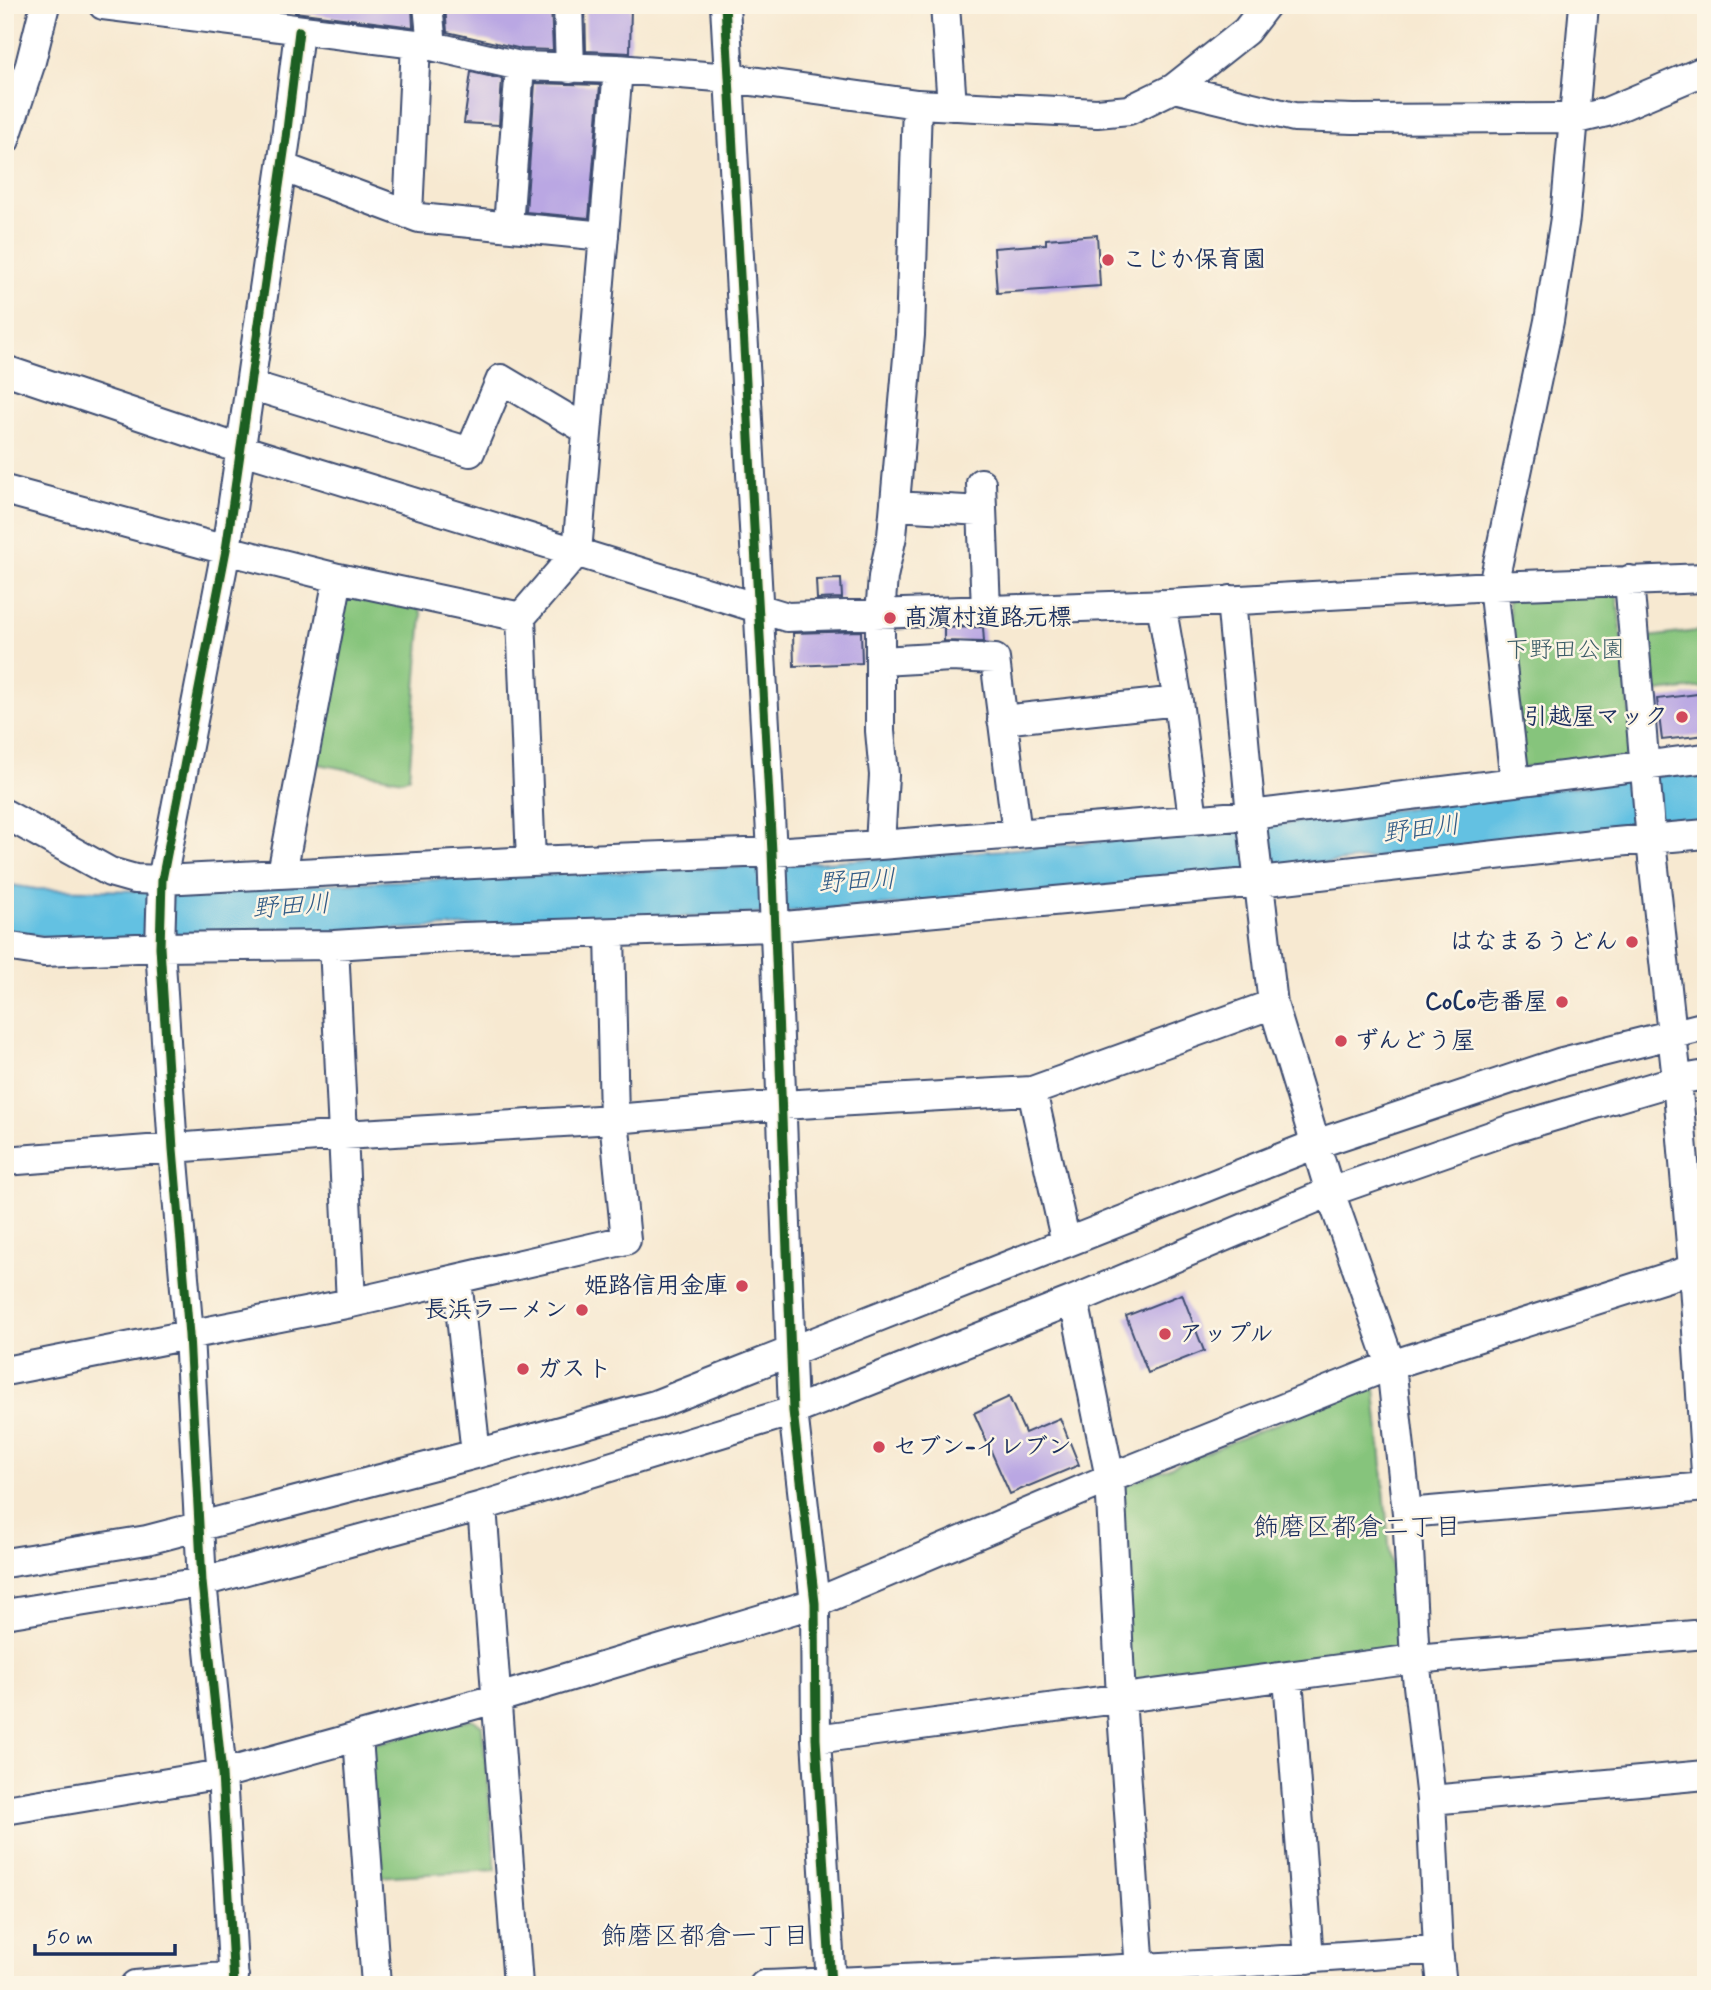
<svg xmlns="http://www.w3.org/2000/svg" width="1711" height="1990" viewBox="0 0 1711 1990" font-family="Mynerve,'Klee One',sans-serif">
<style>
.green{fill:#86c47b;stroke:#507a6c;stroke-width:2}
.water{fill:#63c1e2;stroke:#3f78a0;stroke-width:2}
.building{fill:#baa7e3}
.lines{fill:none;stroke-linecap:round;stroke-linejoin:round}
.minor-casing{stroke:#3c4b6f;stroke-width:32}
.minor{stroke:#fff;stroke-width:28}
.cycleway-casing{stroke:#fcf5e5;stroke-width:13}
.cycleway{stroke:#1b5e20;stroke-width:9}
.poi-dot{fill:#d1495b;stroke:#fcf5e5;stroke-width:2.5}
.labels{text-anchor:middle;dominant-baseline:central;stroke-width:5;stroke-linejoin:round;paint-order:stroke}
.poi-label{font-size:24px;font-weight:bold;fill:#1b2f5e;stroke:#fcf5e5;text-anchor:start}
.park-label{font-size:24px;fill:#3b5c67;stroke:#fcf5e5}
.water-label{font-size:26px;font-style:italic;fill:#315b86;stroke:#fcf5e5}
.neighbourhood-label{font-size:26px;fill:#1b2f5e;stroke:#fcf5e5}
</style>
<rect width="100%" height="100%" fill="#fcf5e5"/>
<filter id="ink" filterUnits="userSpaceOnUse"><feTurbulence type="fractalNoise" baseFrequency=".0143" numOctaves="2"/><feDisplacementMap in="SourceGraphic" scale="14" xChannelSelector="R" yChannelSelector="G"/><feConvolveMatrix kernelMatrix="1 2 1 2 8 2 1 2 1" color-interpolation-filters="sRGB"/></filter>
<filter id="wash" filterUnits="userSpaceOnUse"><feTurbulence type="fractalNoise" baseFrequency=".00686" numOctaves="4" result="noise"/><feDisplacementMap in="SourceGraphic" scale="28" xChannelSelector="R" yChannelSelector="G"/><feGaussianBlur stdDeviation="1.57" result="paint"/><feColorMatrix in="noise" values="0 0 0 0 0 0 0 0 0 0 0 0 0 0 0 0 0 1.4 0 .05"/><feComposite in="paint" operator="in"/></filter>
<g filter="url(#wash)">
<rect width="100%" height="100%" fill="#f7e9d1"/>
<path class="green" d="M 1606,590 L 1617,596 L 1634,749 L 1624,759 L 1522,767 L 1508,596 Z
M 353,592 L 417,605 L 422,615 L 409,777 L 402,780 L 313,763 L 343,598 Z
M 1706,630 L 1706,687 L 1645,693 L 1640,638 Z
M 1368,1386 L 1375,1389 L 1398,1644 L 1393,1649 L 1136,1682 L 1128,1674 L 1120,1495 L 1127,1485 Z
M 472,1719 L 482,1725 L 496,1870 L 376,1877 L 366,1754 L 374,1744 Z"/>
<path class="water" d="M 1706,770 L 1706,823 L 1009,897 L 751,914 L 143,940 L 66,940 L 5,931 L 5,884 L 36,889 L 147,891 L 747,867 L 1004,850 L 1259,827 Z"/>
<g id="blocks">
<path class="building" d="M 295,5 L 412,5 L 413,27 L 295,12 Z
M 445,5 L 551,5 L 553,50 L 522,49 L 447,32 Z
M 585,5 L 631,5 L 630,53 L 586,51 Z
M 471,72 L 502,79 L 499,125 L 464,123 Z
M 535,83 L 600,85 L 589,218 L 526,212 Z
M 1097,235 L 1100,286 L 997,293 L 994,248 L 1046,244 L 1046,239 Z
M 841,579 L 842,598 L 817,599 L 816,580 Z
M 983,627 L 984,642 L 944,641 L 944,628 Z
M 861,631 L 862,663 L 794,666 L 793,633 Z
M 1706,693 L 1706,735 L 1662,740 L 1657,699 Z
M 1182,1294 L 1204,1351 L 1148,1373 L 1126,1316 Z
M 1009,1397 L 1025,1433 L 1060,1418 L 1079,1465 L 1010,1494 L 974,1413 Z"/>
</g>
</g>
<g filter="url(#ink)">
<use href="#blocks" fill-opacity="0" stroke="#3c4b6f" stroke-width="2"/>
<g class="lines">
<defs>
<path id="minor" d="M 103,5 L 432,46 L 520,66 L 618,69 L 730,78 L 917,104 L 1097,113 L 1129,110 L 1174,88 L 1246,31 L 1266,5
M 428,5 L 432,46
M 568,5 L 570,69
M 725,5 L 772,852 L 793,1411 L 815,1603 L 816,1739 L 831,1985
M 945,5 L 952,106
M 1174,88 L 1294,117 L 1353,119 L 1559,118 L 1574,120 L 1607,112 L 1706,70
M 5,140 L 30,65 L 45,5
M 282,167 L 419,218 L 604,236
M 408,214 L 416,44
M 508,226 L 520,66
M 5,370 L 240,449 L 787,617 L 1169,604 L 1493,586 L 1706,578
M 250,385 L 470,452 L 501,379 L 587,430
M 981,483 L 986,609
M 5,490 L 226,550 L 338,578 L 521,617
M 895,506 L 982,511
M 1629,580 L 1651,841 L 1677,1080 L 1693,1268 L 1706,1473
M 1231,600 L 1251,815 L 1273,1004 L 1330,1192 L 1391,1365 L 1407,1513 L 1415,1659 L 1431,1800 L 1438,1949 L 1442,1985
M 1161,604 L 1178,701 L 1193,819
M 881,661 L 951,657 L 995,659 L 1017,834
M 1002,720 L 1178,701
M 1515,782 L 1493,586 L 1549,321 L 1565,218 L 1584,5
M 5,814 L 110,872 L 135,879 L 162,880 L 531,861 L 772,852 L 880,845 L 1251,815 L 1706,758
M 880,845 L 884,775 L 880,731 L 880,614 L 883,577 L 892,536 L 910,335 L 917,104
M 531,861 L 521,617 L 577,552 L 618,69
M 282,873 L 338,578
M 334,945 L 351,1303
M 5,946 L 44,952 L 160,947 L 334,945 L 463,937 L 774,927 L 1259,882 L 1593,844 L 1706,834
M 1032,1091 L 1066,1243
M 5,1161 L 343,1135 L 614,1119 L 781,1105 L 1032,1091 L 1273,1004
M 457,1280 L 476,1454
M 1074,1300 L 1110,1478 L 1121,1698 L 1141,1985
M 5,1371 L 351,1303 L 626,1240 L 614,1119 L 610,933
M 482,1506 L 518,1985
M 1407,1513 L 1706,1487
M 5,1563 L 147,1540 L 476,1454 L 655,1405 L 1316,1144 L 1562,1062 L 1706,1026
M 5,1614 L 202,1582 L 482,1506 L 793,1411 L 1074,1300 L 1330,1192 L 1511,1129 L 1677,1080 L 1706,1075
M 1288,1677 L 1309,1959
M 358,1737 L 376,1985
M 816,1739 L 1415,1659 L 1706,1634
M 1431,1800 L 1706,1775
M 5,1810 L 222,1774 L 495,1699 L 815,1603 L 1110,1478 L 1391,1365 L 1706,1265
M 135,1985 L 234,1976
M 234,1985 L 222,1774 L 202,1582 L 189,1335 L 173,1149 L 160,947 L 162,880 L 226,550 L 286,138 L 299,31
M 764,1985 C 989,1975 1214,1967 1438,1949"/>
</defs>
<use href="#minor" class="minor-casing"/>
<use href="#minor" class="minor"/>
<defs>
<path id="cycleway" d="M 725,5 L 772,852 L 793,1411 L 815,1603 L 816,1739 L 831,1985
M 234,1985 L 222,1774 L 202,1582 L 189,1335 L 173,1149 L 160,947 L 162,880 L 226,550 L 286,138 L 299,31"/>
</defs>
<use href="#cycleway" class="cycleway-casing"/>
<use href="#cycleway" class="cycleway"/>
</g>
</g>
<g class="poi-dot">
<circle cx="1108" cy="260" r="7"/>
<circle cx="890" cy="618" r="7"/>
<circle cx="1682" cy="717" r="7"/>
<circle cx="1632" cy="942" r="7"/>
<circle cx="1562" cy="1002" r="7"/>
<circle cx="1341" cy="1041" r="7"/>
<circle cx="742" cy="1286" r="7"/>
<circle cx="582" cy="1310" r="7"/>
<circle cx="1165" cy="1334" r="7"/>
<circle cx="523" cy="1369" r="7"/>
<circle cx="879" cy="1447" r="7"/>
</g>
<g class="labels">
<g class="poi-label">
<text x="1122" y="260">こじか保育園</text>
<text x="904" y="618">髙濵村道路元標</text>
<text x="1668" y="717" text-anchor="end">引越屋マック</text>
<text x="1618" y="942" text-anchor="end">はなまるうどん</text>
<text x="1548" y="1002" text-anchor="end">CoCo壱番屋</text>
<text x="1355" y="1041">ずんどう屋</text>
<text x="728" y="1286" text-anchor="end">姫路信用金庫</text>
<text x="568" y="1310" text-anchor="end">長浜ラーメン</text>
<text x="1179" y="1334">アップル</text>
<text x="537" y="1369">ガスト</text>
<text x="893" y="1447">セブン-イレブン</text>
</g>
<g class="park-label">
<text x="1565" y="650">下野田公園</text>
</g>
<g class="water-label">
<text transform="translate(1421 830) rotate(-7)">野田川</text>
<text transform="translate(857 882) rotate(-3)">野田川</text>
<text transform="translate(291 907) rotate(-4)">野田川</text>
</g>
<g class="neighbourhood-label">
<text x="1357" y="1528">飾磨区都倉二丁目</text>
<text x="705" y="1937">飾磨区都倉一丁目</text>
</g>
</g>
<rect width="1711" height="1990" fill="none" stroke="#fcf5e5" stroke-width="28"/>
<path d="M35 1944v10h140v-10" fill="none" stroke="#1b2f5e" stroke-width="3.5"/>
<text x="46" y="1944" font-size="21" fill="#1b2f5e" stroke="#fcf5e5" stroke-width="5" paint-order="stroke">50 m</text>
</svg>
